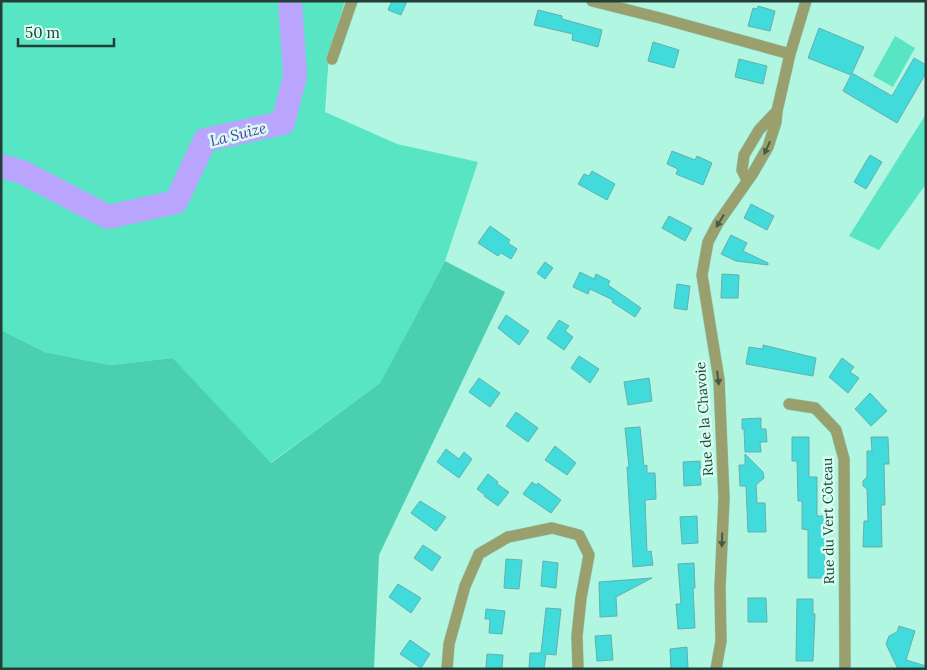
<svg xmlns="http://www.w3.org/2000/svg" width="927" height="670" viewBox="0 0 927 670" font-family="Lora,serif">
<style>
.green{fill:#58e5c3}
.forest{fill:#4ad0b0}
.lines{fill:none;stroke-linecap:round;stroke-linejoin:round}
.river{stroke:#b9a5fd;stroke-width:24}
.building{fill:#40dbda;stroke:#66afae}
.street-casing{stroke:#94d1bf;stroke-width:12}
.street{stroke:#999f6d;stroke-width:11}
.oneway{fill:#465b46}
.labels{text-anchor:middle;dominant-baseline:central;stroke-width:5;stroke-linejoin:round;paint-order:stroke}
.street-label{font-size:14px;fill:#223e36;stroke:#d5fdf0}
.water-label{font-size:15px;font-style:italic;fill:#6033b0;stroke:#d5fdf0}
</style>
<rect width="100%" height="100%" fill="#b1f6e1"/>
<path class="green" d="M 1,1 L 345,1 L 329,53 L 325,112 L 397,144 L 478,162 L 445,261 L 380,383 L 270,463 L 173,358 L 110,365 L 45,352 L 1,330 Z
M 895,36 L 915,48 L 893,87 L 873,76 Z
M 926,114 L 926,184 L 879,250 L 849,236 Z"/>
<path class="forest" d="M 445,261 L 505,292 L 379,555 L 374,669 L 1,669 L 1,330 L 45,352 L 110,365 L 173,358 L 271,463 L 380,383 Z"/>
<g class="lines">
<path class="river" d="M 1,166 L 22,172 L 108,217 L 176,202 L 205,140 L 283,123 L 295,76 L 290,1"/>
</g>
<path class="building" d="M 392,1 L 407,1 L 401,15 L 388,10 Z
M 758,6 L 775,11 L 770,31 L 748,26 L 753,8 L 757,9 Z
M 538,10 L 562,16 L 562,19 L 602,30 L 598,47 L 572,40 L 573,34 L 534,25 Z
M 819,28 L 864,47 L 852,73 L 892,96 L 914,58 L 926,65 L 926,73 L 897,123 L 843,91 L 851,75 L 808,58 Z
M 653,42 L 679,50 L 674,68 L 648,61 Z
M 739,59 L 767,66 L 763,84 L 735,77 Z
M 672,151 L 695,160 L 697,156 L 712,163 L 703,185 L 676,174 L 678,169 L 667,164 Z
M 870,155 L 882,162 L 866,189 L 854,182 Z
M 592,171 L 615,184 L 607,200 L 578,184 L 584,174 L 589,176 Z
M 751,204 L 774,216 L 767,230 L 744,218 Z
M 669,216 L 692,228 L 685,241 L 662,228 Z
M 490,226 L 510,240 L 508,243 L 517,249 L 511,259 L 501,253 L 498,256 L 478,243 Z
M 731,235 L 747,243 L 743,251 L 768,263 L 768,265 L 736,261 L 721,254 Z
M 545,262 L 553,268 L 545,279 L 537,273 Z
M 580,272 L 594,279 L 596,274 L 610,281 L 608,285 L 641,308 L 635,317 L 612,302 L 613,300 L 590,289 L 588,294 L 573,287 Z
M 722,274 L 739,275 L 738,298 L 721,298 Z
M 677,284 L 690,286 L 687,310 L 674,308 Z
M 506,315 L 529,331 L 519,345 L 498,328 Z
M 559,320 L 569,326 L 565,331 L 573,337 L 564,350 L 547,338 Z
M 763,345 L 816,358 L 813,376 L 746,364 L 749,347 L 763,349 Z
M 579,356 L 599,369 L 590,383 L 571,368 Z
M 842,358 L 854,367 L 850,372 L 859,378 L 848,393 L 829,377 Z
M 479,378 L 500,393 L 490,407 L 469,392 Z
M 649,378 L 652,401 L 628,405 L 624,382 Z
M 870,393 L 887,411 L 871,426 L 855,409 Z
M 516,412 L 538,428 L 528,442 L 506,426 Z
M 761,418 L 761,429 L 766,429 L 767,442 L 760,442 L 761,452 L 745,452 L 744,429 L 742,429 L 742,419 Z
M 640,427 L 644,466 L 647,465 L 647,473 L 655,473 L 656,499 L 645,500 L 647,552 L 651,551 L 653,565 L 633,567 L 627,467 L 629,467 L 625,428 Z
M 792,437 L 809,437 L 809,477 L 817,477 L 817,516 L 824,516 L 825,578 L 808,578 L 808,530 L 802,529 L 802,501 L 798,501 L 797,461 L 792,461 Z
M 871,437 L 888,437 L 889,464 L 884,464 L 885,505 L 881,505 L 882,547 L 863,547 L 864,521 L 868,521 L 867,489 L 863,486 L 863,481 L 867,477 L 867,451 L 872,451 Z
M 555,446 L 576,463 L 567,475 L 545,460 Z
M 446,449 L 459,459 L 464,452 L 472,459 L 459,478 L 437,462 Z
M 745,454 L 763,472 L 764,478 L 756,485 L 757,503 L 765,503 L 766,532 L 748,532 L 746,486 L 740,486 L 739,465 L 745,465 Z
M 700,461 L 701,485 L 684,486 L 683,462 Z
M 488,474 L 498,482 L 497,484 L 509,492 L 498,506 L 484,496 L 485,495 L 477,489 Z
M 532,482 L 536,485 L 538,483 L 561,500 L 551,513 L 523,494 Z
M 420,501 L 446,517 L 436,531 L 411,513 Z
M 697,516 L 698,543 L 682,544 L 680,517 Z
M 423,545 L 441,557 L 432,571 L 414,558 Z
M 506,559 L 522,560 L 519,589 L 504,588 Z
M 543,561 L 558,563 L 556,588 L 541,586 Z
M 694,563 L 695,588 L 693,588 L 695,628 L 678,629 L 676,604 L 681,604 L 678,564 Z
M 652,578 L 616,597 L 617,616 L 600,617 L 599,582 Z
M 398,584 L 421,598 L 411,613 L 389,597 Z
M 748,598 L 766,598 L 767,622 L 748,622 Z
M 797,599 L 813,599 L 813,614 L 815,614 L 813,661 L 796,661 Z
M 546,608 L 561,609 L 556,655 L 546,654 L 544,669 L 529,669 L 530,653 L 541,653 Z
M 486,609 L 505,611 L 502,634 L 489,633 L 490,619 L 485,619 Z
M 899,626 L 915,631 L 906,660 L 926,666 L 926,669 L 898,669 L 886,644 L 889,636 L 897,632 Z
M 611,635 L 613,660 L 597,661 L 595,636 Z
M 410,640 L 430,654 L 421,668 L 400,654 Z
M 687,647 L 688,669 L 671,669 L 670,649 Z
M 487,654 L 503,655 L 502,669 L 486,669 Z"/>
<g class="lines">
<defs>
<path id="street" d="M 592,1 L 660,18 L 790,54
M 332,59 L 352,1
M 747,180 L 742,170 L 744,155 L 759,130 L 777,111 L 790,54 L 806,1
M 789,404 L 815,408 L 836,430 L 844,459 L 845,669
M 447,669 L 449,644 L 465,586 L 479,554 L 508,537 L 552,528 L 579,535 L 589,555 L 581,598 L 577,636 L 578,669
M 716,669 L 721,641 L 720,588 L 724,498 L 719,380 L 702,275 L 708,242 L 718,223 L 753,173 L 768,147 L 776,122 L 777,111"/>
</defs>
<use href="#street" class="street-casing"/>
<use href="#street" class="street"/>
</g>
<defs><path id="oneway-solid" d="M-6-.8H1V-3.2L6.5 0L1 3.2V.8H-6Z" transform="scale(1.25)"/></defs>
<g class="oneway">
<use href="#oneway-solid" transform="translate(767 148) rotate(115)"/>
<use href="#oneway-solid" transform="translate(720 221) rotate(122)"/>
<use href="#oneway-solid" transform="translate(718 378) rotate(83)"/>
<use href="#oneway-solid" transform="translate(722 540) rotate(92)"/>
</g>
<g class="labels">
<g class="street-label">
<text transform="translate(704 419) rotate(-94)">Rue de la Chavoie</text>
<text transform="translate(828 521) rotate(-91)">Rue du Vert Côteau</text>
</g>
<g class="water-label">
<text transform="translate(238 134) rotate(-14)">La Suize</text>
</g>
</g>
<rect width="927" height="670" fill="none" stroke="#223e36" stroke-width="5"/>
<path d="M18 38v8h96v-8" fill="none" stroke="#223e36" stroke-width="2.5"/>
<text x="25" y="38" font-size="15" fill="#223e36" stroke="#d5fdf0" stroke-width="4" paint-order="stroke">50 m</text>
</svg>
